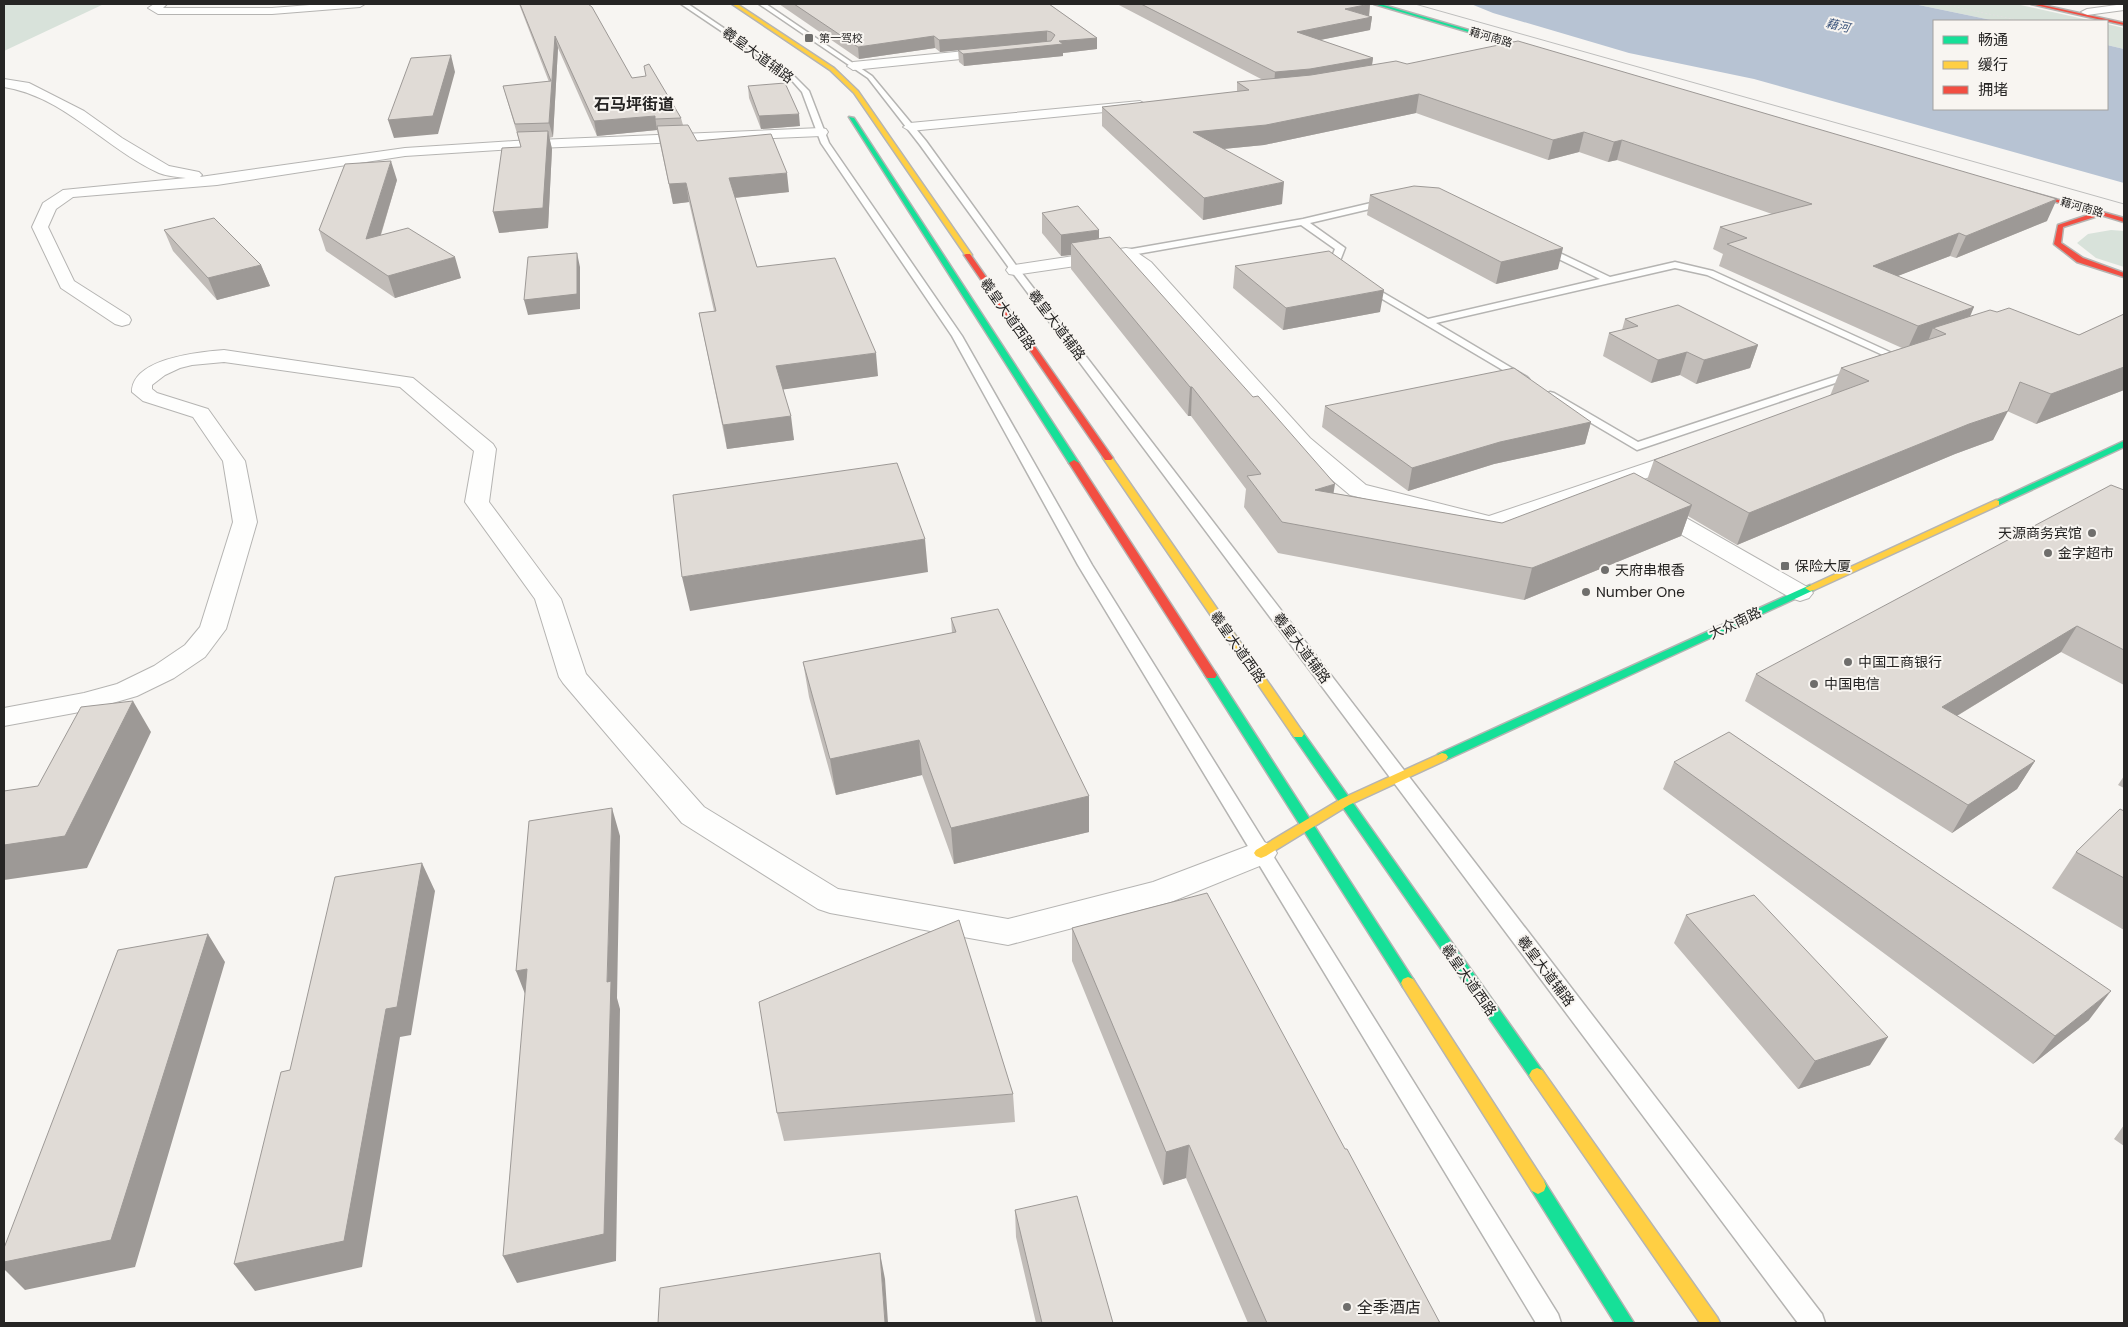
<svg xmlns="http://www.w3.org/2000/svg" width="2128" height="1327" viewBox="0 0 2128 1327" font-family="Poppins,'Noto Sans SC',sans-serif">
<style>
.green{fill:#d8e2da}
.water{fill:#b7c3d3}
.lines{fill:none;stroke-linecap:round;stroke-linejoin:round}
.lane-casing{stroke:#b5b4b2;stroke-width:3}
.street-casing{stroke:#b5b4b2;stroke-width:2}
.fast-casing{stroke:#b5b4b2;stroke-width:3}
.slow-casing{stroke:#b5b4b2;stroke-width:3}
.jam-casing{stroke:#b5b4b2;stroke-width:3}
.path{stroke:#e0e0df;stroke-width:1;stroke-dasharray:2 2;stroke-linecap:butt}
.lane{fill:#fefefd;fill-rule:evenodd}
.street{fill:#fefefd;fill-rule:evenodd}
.fast{fill:#16e098;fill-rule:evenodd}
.slow{fill:#ffcf43;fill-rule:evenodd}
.jam{fill:#f24e42;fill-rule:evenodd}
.tram{stroke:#bebebd;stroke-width:1}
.wall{fill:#c1bcb8}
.shaded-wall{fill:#9d9996}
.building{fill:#e0dbd6;stroke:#9d9996}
.poi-dot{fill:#6f6e6c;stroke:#f8f5f1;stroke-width:2}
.labels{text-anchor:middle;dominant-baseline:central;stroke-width:4;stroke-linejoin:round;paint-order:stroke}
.far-street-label{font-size:11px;fill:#262524;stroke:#f8f5f1}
.far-poi-label{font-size:11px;fill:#262524;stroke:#f8f5f1;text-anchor:start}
.far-water-label{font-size:12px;font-style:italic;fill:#3d567d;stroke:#f8f5f1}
.street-label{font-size:14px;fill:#262524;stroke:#f8f5f1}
.poi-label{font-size:14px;fill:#262524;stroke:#f8f5f1;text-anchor:start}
.far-district-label{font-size:16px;font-weight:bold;fill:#262524;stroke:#f8f5f1}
.near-poi-label{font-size:16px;fill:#262524;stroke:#f8f5f1;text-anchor:start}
</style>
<rect width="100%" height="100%" fill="#f7f5f2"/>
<path class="green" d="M 4,4 L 104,4 L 4,51 Z
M 1914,4 L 2016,4 L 2093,21 L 1996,21 Z
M 2107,24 L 2124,28 L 2124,49 L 2107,45 Z
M 2111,230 L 2124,231 L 2124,267 L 2096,258 L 2077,243 L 2088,234 Z"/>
<path class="water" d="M 1471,4 L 1914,4 L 1996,21 L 1934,21 L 1934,109 L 2107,109 L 2107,45 L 2124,49 L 2124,183 L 1754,79 L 1629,53 L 1493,13 Z"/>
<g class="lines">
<defs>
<path id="lane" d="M 681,4 L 688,4 L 792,74 L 809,91 L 829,143 L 962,336 L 1092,565 L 1558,1314 L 1561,1323 L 1536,1323 L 1078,565 L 952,336 L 821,143 L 802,92 L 788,76 Z
M 759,4 L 766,4 L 872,76 L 926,141 L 1018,268 L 1822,1314 L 1825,1323 L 1798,1323 L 1012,272 L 920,145 L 868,78 Z
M 1388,199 L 1391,200 L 1391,204 L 1310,223 L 1345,248 L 1338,266 L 1345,271 L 1340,274 L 1328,267 L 1335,249 L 1301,225 L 1126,256 L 1121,253 L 1126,250 L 1303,219 Z
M 1543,245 L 1610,277 L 1675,262 L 1713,271 L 1905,359 L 1900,362 L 1896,361 L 1707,275 L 1675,268 L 1436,323 L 1527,377 L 1529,379 L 1527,381 L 1523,382 L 1362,287 L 1367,284 L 1370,285 L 1428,319 L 1600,279 L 1540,250 L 1538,248 Z
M 1855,370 L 1861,373 L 1859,375 L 1637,450 L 1544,395 L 1550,392 L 1554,393 L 1638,442 Z"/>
<path id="street" d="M 154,4 L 167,4 L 163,8 L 272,8 L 322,4 L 365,4 L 360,7 L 272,14 L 158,14 L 148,8 Z
M 2124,4 L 2124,10 L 2087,15 L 2081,12 L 2087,9 Z
M 996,48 L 1002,52 L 1000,55 L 853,70 L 847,66 L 853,62 Z
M 4,79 L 29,83 L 84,111 L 122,138 L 169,166 L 199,172 L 202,175 L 200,177 L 405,148 L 514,141 L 821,128 L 826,129 L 828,132 L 826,135 L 821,136 L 514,149 L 405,156 L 217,185 L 73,197 L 56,209 L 48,227 L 74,281 L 129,316 L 131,320 L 129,324 L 122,326 L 115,324 L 61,288 L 32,227 L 43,203 L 63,190 L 186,178 C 177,177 167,176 159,173 C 106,149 63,96 4,87 Z
M 1140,101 L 1147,105 L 1145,108 L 910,131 L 903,127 L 910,123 Z
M 1126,248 L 1132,249 L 1151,262 L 1310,438 L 1366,485 L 1489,516 L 1679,452 L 1687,450 L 1695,452 L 1698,457 L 1695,462 L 1490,530 L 1350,495 L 1294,448 L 1139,270 L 1123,259 L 1015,275 L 1009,274 L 1006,270 L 1009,266 L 1015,265 Z
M 224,350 L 413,378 L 493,444 L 496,449 L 489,502 L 561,599 L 586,674 L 704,807 L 838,889 L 1008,919 L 1153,882 L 1261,841 L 1272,845 L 1277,853 L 1272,861 L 1171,902 L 1008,945 L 830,913 L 818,909 L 682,823 L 563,683 L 559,677 L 535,599 L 465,502 L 474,451 L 400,387 L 224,362 L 192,365 L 180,368 L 165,375 L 152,385 L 152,389 L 157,393 L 208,409 L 245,461 L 257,522 L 226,629 L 205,657 L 174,678 L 137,696 L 85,711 L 4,726 L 4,708 L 84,693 L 117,684 L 154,666 L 185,645 L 200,627 L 233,522 L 223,461 L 193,417 L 143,401 L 132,392 C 132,358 199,352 224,350 Z
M 1652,501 L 1660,503 L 1809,588 L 1813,593 L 1809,598 L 1800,601 L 1791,598 L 1644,513 L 1640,508 L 1644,503 Z"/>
<path id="fast" d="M 1374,4 L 1380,4 L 1547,53 L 1543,54 Z
M 849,117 L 854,118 L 1079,463 L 1077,465 L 1071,465 L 1069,463 Z
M 2124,441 L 2124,447 L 1999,505 L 1996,506 L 1991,503 Z
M 1810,585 L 1815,588 L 1814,590 L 1446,760 L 1438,760 L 1436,757 L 1438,754 Z
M 1211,671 L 1215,672 L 1413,979 L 1415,983 L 1413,987 L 1408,989 L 1403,987 L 1205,675 Z
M 1298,730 L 1302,731 L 1542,1070 L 1545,1075 L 1542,1080 L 1537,1082 L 1532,1080 L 1294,737 L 1292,734 Z
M 1538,1178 L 1544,1181 L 1634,1323 L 1615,1323 L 1532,1191 L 1530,1186 L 1532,1181 Z"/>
<path id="slow" d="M 732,4 L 737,4 L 834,68 L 858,91 L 972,255 L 970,256 L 966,256 L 854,93 L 830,70 Z
M 1108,455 L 1111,456 L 1302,731 L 1304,734 L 1302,737 L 1294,737 L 1103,458 Z
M 1996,500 L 1999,501 L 1999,505 L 1814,590 L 1810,591 L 1805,588 Z
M 1442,753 L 1446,754 L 1448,757 L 1446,760 L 1349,805 L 1266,856 L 1261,858 L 1256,856 L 1254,853 L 1256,850 L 1341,799 Z
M 1408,977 L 1413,979 L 1544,1181 L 1546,1186 L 1544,1191 L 1538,1194 L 1532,1191 L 1403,987 L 1401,983 L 1403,979 Z
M 1537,1068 L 1542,1070 L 1717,1317 L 1720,1323 L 1700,1323 L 1532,1080 L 1529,1075 L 1532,1070 Z"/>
<path id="jam" d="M 2031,4 L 2038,4 L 2124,23 L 2124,25 Z
M 2019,189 L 2124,218 L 2124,222 L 2101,215 L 2063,227 L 2061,243 L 2083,258 L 2124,273 L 2124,277 L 2077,262 L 2054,244 L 2058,225 L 2094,213 L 2019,191 Z
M 966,254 L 970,254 L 1113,458 L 1111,460 L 1105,460 L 964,255 Z
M 1074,460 L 1079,463 L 1217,675 L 1215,678 L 1207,678 L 1205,675 L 1069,463 Z"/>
</defs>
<use href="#lane" class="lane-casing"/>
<use href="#street" class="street-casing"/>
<use href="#fast" class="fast-casing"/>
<use href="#slow" class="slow-casing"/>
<use href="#jam" class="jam-casing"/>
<path class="path" d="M 1942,4 L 2017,20"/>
<use href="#lane" class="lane"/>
<use href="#street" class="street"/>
<use href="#fast" class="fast"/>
<use href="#slow" class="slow"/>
<use href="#jam" class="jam"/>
<path class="tram" d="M 1415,4 L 2124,204"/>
</g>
<path class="wall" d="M 519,4 L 588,4 L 632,78 L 681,118 L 683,125 L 697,141 L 789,192 L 735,198 L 757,267 L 878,376 L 783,389 L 794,440 L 727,449 L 699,313 L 714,311 L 689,202 L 673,204 L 657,130 L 597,136 L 558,48 L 553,137 L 549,138 L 552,149 L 548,228 L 499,233 L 521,147 L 503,86 L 549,82 Z
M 779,4 L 1049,4 L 1097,38 L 1097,49 L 1063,53 L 1063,56 L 964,66 L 959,62 L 958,50 L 940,52 L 935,48 L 859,59 Z
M 1117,4 L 1370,4 L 1369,16 L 1372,17 L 1370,30 L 1320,40 L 1373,58 L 1372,65 L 1407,64 L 2047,221 L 1956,258 L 1950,256 L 1897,276 L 1970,316 L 1997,312 L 2079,335 L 2124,314 L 2124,390 L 2036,424 L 2007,411 L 1993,440 L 1955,454 L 1737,545 L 1688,516 L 1681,536 L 1524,600 L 1278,553 L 1244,507 L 1246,489 L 1191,416 L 1188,416 L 1071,269 L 1071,255 L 1061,256 L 1042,233 L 1042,213 L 1099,239 L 1333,493 L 1502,523 L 1647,480 L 1654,460 L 1830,396 L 1841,368 L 1902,348 L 1719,266 L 1723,254 L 1713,249 L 1720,227 L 1772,214 L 1617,160 L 1608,162 L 1579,152 L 1548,160 L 1416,113 L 1264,145 L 1223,149 L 1282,204 L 1203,220 L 1102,126 L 1102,107 L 1237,92 L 1237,82 L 1263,80 Z
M 748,86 L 800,126 L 761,129 L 749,98 Z
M 397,180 L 381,235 L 461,278 L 395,298 L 326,251 L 319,230 Z
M 1370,195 L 1558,269 L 1496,284 L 1367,215 Z
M 164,230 L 261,265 L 270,286 L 217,300 L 173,251 Z
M 1235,266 L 1380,312 L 1283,330 L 1233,288 Z
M 1625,319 L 1758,345 L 1750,368 L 1696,384 L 1680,375 L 1651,383 L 1603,356 L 1609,333 L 1622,330 Z
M 1325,406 L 1591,422 L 1585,444 L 1494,464 L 1408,491 L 1322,427 Z
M 2124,490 L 2124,685 L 2061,652 L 1957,716 L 2035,761 L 2017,789 L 1952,833 L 1745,701 L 1756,674 Z
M 951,618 L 1089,796 L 1089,832 L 954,864 L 922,775 L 836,795 L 809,697 L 803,662 L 952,633 Z
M 1674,762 L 2089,1020 L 2033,1064 L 1663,789 Z
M 2124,776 L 2124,788 L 2118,785 Z
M 2124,811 L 2124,930 L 2052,888 L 2076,852 Z
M 1686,915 L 1870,1065 L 1798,1089 L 1674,943 Z
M 1072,928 L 1440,1323 L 1248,1323 L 1186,1178 L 1163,1185 L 1072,961 Z
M 1013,1094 L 1015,1122 L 784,1141 L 777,1113 Z
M 2124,1125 L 2124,1146 L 2114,1139 Z
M 1015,1210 L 1113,1323 L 1036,1323 L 1016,1237 Z"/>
<path class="shaded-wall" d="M 1370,4 L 1369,16 L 1345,9 Z
M 1372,17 L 1370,30 L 1295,45 L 1297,32 Z
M 1047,31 L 1047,42 L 940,52 L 939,40 Z
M 555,36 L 558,48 L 553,137 L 549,123 Z
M 934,36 L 935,48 L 859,59 L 858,47 Z
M 1097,38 L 1097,49 L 1063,53 L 1063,56 L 964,66 L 963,54 L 1059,41 Z
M 451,55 L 455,72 L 438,134 L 394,138 L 388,120 Z
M 1373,58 L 1371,71 L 1274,86 L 1275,72 Z
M 1419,94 L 1416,113 L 1264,145 L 1192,152 L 1193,132 Z
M 799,114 L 800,126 L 761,129 L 759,116 Z
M 655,116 L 657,130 L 597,136 L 594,121 Z
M 548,131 L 552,149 L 548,228 L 499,233 L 493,212 Z
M 1584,132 L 1579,152 L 1548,160 L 1553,140 Z
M 1622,140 L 1617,160 L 1608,162 L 1614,142 Z
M 391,161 L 397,180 L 373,260 L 366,239 Z
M 787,173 L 789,192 L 732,198 L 729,178 Z
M 1284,182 L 1282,204 L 1203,220 L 1204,198 Z
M 686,183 L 689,202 L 673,204 L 669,184 Z
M 2057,199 L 2047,221 L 1956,258 L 1966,236 Z
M 1099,230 L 1099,250 L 1071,243 L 1071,255 L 1061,256 L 1061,235 Z
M 1959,233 L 1950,256 L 1864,289 L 1873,266 Z
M 1563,248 L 1558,269 L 1496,284 L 1501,262 Z
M 577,253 L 580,267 L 580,309 L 528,315 L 524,300 Z
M 455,257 L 461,278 L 395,298 L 388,276 Z
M 261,265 L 270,286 L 217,300 L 208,278 Z
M 1384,290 L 1380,312 L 1283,330 L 1286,308 Z
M 1974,307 L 1964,331 L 1933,328 L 1927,344 L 1907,350 L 1918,326 Z
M 1758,345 L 1750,368 L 1696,384 L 1704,360 Z
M 1687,352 L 1680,375 L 1651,383 L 1658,360 Z
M 876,353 L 878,376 L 780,390 L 776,366 Z
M 2124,367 L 2124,390 L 2036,424 L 2051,394 Z
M 1190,387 L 1192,387 L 1191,416 L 1188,416 Z
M 2008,411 L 1993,440 L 1955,454 L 1737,545 L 1749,513 L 1969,424 Z
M 791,416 L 794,440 L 727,449 L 723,425 Z
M 1591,422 L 1585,444 L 1494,464 L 1408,491 L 1412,468 L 1500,442 Z
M 1335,484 L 1330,515 L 1315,490 Z
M 1692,505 L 1681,536 L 1524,600 L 1532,568 Z
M 925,539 L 928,572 L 690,611 L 682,577 Z
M 2077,626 L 2061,652 L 1927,734 L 1942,707 Z
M 133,701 L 151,732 L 87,868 L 4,880 L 4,845 Z
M 919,740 L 922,775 L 836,795 L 830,759 Z
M 2035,761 L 2017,789 L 1952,833 L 1968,805 Z
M 1089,796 L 1089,832 L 954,864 L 951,828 Z
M 612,808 L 620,836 L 617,998 L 620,1009 L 616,1261 L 517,1283 L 503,1256 L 607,982 Z
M 422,863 L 435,891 L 411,1035 L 400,1037 L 362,1267 L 255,1291 L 234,1264 L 386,1009 Z
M 208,934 L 225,962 L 135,1267 L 25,1290 L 4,1269 L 4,1262 Z
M 527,969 L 527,999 L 516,971 Z
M 2111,991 L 2089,1020 L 2033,1064 L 2055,1036 Z
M 1888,1037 L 1870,1065 L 1798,1089 L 1815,1061 Z
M 1189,1145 L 1186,1178 L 1163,1185 L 1166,1152 Z
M 880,1253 L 885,1279 L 888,1323 L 885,1323 Z"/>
<path class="building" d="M 520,4 L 588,4 L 592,7 L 632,78 L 646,76 L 644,66 L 649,64 L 681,118 L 655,119 L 655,116 L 594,121 L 555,36 L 549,123 L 515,124 L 503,86 L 551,81 Z
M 794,4 L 1049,4 L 1097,38 L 1059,41 L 1063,44 L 963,54 L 958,50 L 1051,41 L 1055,35 L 1051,32 L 1047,31 L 939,40 L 934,36 L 858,47 Z
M 1141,4 L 1370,4 L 1345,9 L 1372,17 L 1297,32 L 1373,58 L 1310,69 L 1275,72 Z
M 1518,41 L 2057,199 L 1966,236 L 1959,233 L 1873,266 L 1974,307 L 1918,326 L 1727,244 L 1747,238 L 1720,227 L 1812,204 L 1622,140 L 1614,142 L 1584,132 L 1553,140 L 1419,94 L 1266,125 L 1193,132 L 1284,182 L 1204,198 L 1102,107 L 1249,90 L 1237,82 L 1311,75 L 1396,61 L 1407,64 Z
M 451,55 L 433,116 L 388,120 L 411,58 Z
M 785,83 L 799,114 L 759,116 L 748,86 Z
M 688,125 L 697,141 L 771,134 L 787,173 L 729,178 L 757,267 L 835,258 L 876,353 L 776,366 L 791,416 L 723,425 L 699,313 L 716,311 L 686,183 L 669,184 L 657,126 Z
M 548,131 L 543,208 L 493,212 L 502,148 L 521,147 L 517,132 Z
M 391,161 L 366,239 L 408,228 L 455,257 L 388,276 L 319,230 L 345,164 Z
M 1414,186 L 1439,188 L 1563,248 L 1501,262 L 1370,195 Z
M 1078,206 L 1099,230 L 1061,235 L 1042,213 Z
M 214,218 L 261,265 L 208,278 L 164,230 Z
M 1110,237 L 1253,397 L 1258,396 L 1335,484 L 1315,490 L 1502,523 L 1634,473 L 1692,505 L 1532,568 L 1282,522 L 1247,476 L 1261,474 L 1192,387 L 1190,387 L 1071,243 Z
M 1329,251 L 1384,290 L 1286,308 L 1235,266 Z
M 577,253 L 577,294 L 524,300 L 528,257 Z
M 1678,305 L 1758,345 L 1704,360 L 1687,352 L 1658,360 L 1609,333 L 1638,326 L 1625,319 Z
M 2009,308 L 2079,335 L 2124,314 L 2124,367 L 2051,394 L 2020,382 L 2008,411 L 1969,424 L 1749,513 L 1654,460 L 1869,381 L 1841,368 L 1946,334 L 1933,328 L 1990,310 L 1997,312 Z
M 1514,368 L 1591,422 L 1500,442 L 1412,468 L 1325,406 Z
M 897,463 L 925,539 L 682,577 L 673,495 Z
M 2111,485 L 2124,490 L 2124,650 L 2077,626 L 1942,707 L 2035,761 L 1968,805 L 1756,674 Z
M 998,609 L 1089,796 L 951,828 L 919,740 L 830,759 L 803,662 L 956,632 L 951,618 Z
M 133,701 L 65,836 L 4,845 L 4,791 L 38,786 L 81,707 Z
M 1729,732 L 2111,991 L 2055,1036 L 1674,762 Z
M 612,808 L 607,982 L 611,981 L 604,1234 L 503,1256 L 527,969 L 516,971 L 529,821 Z
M 2120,809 L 2124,811 L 2124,878 L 2076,852 Z
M 422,863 L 397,1007 L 386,1009 L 344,1241 L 234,1264 L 281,1072 L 290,1070 L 335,877 Z
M 1207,893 L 1345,1149 L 1347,1149 L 1440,1323 L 1267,1323 L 1189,1145 L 1166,1152 L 1072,928 Z
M 1754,895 L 1888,1037 L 1815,1061 L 1686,915 Z
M 959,920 L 1013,1094 L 777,1113 L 759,1002 Z
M 208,934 L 111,1240 L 4,1262 L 4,1248 L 118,950 Z
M 1077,1196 L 1113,1323 L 1042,1323 L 1015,1210 Z
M 880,1253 L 885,1323 L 658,1323 L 660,1288 Z"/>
<g class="poi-dot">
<rect x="804" y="33" width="10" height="10" rx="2.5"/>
<circle cx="2092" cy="533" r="5"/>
<circle cx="2048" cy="553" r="5"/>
<rect x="1780" y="561" width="10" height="10" rx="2.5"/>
<circle cx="1605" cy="570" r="5"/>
<circle cx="1586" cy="592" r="5"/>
<circle cx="1848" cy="662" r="5"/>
<circle cx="1814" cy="684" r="5"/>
<circle cx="1347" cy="1307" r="5"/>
</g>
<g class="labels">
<g class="far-street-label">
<text transform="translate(1491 37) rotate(16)">藉河南路</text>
<text transform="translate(2082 207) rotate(16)">藉河南路</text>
</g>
<g class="far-poi-label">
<text x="819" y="38">第一驾校</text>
</g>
<g class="far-water-label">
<text transform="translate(1838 25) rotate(13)">藉河</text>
</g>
<g class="street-label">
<text transform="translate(758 55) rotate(36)">羲皇大道辅路</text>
<text transform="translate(1008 314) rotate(55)">羲皇大道西路</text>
<text transform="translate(1057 325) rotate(53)">羲皇大道辅路</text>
<text transform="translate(1735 623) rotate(-25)">大众南路</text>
<text transform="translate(1238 647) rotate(55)">羲皇大道西路</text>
<text transform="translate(1302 648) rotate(53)">羲皇大道辅路</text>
<text transform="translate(1546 971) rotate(53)">羲皇大道辅路</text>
<text transform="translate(1469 980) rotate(55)">羲皇大道西路</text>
</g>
<g class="poi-label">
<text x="2082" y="533" text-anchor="end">天源商务宾馆</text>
<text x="2058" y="553">金字超市</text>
<text x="1795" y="566">保险大厦</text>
<text x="1615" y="570">天府串根香</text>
<text x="1596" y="592">Number One</text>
<text x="1858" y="662">中国工商银行</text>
<text x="1824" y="684">中国电信</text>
</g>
<g class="far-district-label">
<text x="634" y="104">石马坪街道</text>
</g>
<g class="near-poi-label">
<text x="1357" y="1307">全季酒店</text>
</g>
</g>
<rect width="2128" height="1327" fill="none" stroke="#262524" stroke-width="10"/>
<rect x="1933" y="20" width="175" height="90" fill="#f8f5f1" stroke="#a4a29f"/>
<rect x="1943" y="36" width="25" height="8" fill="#16e098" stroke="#a4a29f"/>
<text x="1978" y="45" font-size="15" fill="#262524">畅通</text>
<rect x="1943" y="61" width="25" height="8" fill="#ffcf43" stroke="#a4a29f"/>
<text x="1978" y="70" font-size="15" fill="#262524">缓行</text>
<rect x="1943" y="86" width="25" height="8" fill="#f24e42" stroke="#a4a29f"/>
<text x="1978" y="95" font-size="15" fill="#262524">拥堵</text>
</svg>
